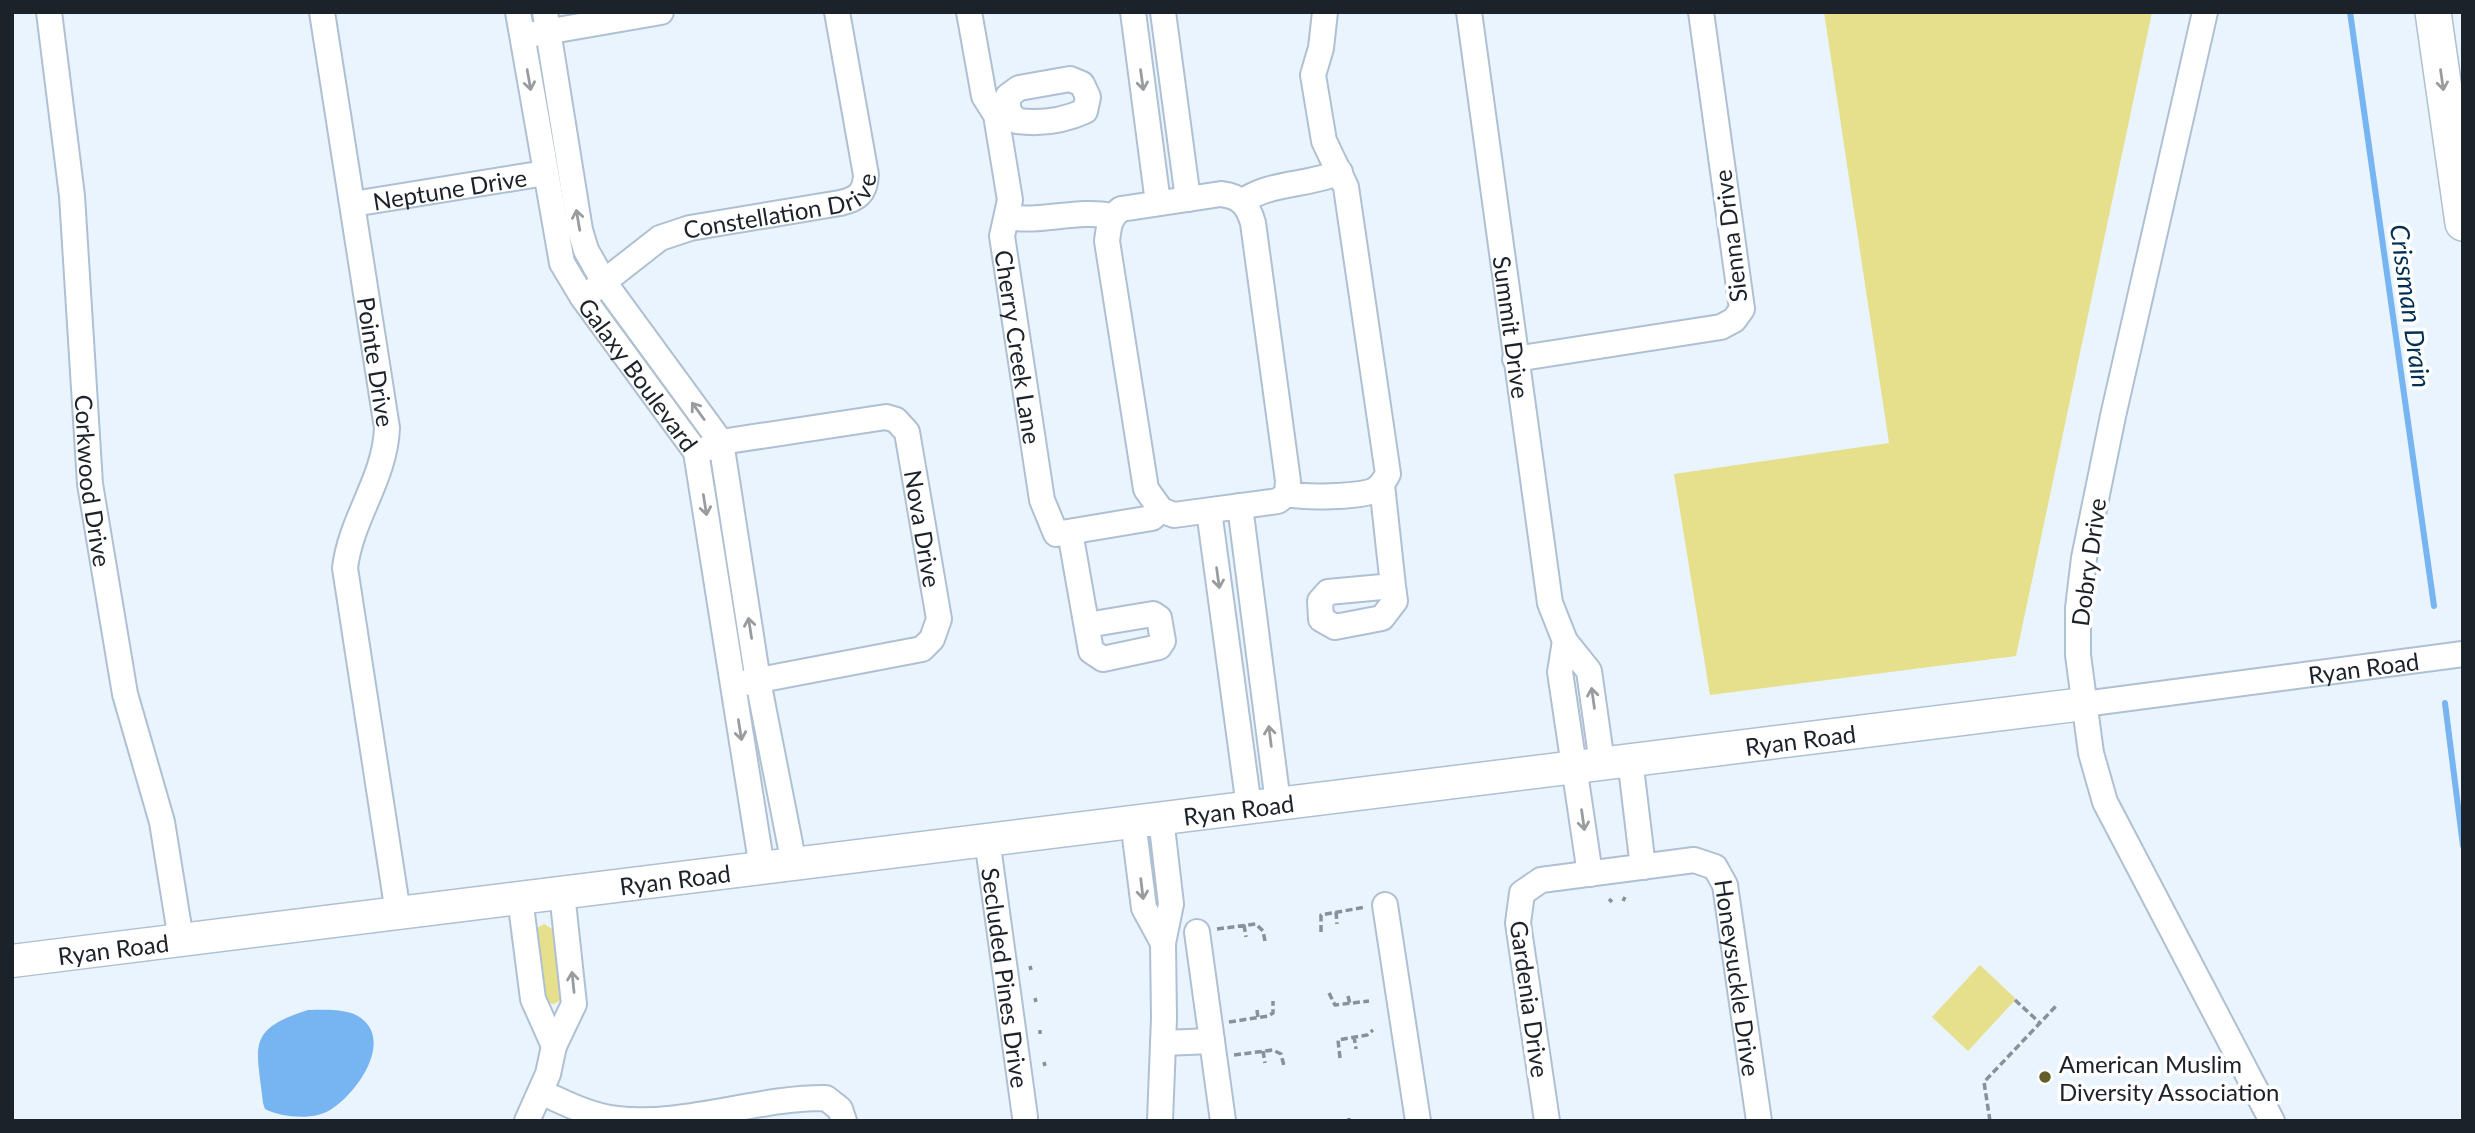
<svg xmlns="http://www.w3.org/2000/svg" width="2475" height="1133" viewBox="0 0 2475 1133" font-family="Lato,sans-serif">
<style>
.green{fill:#e6df8c}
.water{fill:#77b4f2}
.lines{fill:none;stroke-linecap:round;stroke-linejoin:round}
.stream{stroke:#77b4f2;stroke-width:6}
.minor-casing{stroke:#afc0d2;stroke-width:28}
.major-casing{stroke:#afc0d2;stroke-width:35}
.highway-casing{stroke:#afc0d2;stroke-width:38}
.path{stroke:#88919a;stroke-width:3.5;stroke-dasharray:7 3.5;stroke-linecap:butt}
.minor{stroke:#fff;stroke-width:24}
.major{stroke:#fff;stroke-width:32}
.highway{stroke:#fff;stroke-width:35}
.oneway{stroke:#999c9f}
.poi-dot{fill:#625d2a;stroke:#fff;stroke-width:2.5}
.labels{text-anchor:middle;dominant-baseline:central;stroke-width:7;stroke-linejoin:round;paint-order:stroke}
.street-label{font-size:24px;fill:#1c2229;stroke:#fff}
.poi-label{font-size:24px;fill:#1c2229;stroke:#fff;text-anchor:start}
.water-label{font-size:26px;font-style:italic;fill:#002e54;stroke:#fff}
</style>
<rect width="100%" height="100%" fill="#e9f4ff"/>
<path class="green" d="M 1824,12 L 2152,12 L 2016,656 L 1710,695 L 1674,474 L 1889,443 Z
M 544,924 L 557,932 L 564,992 L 561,1000 L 554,1004 L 546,1002 L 533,935 L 537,928 Z
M 1980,965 L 2016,999 L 1968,1051 L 1932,1017 Z"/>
<path class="water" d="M 308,1010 C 324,1010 347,1008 361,1018 C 393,1042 357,1092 333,1108 C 316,1121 283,1118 265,1109 L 263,1103 C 257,1046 245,1030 308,1010 Z"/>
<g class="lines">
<path class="stream" d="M 2350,12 L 2434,606
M 2445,703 L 2463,846"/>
<defs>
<g id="minor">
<path id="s1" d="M 49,12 L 72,196 L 90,484 L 125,694 L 162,822 L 181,940"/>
<path id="s2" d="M 322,12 L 387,428 C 385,479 351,518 345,568 L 398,913"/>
<path id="s3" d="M 518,12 L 562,263 L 583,298 L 696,452 L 762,868"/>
<path d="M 545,12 L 580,230 L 586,250 L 604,282 L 721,442 L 758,681 L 794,864"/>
<path id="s4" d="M 969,12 L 984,96 L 996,115 L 1010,200 L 1002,236 L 1042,500 L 1056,534 L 1152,518 L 1161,510"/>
<path d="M 1133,12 L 1158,203"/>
<path d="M 1163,12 L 1188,199"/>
<path id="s5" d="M 1469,12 L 1550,603 L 1565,641 L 1589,671 L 1602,763"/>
<path d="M 2205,12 L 2113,416 L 2084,558 L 2078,608 L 2078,655 L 2091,753 L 2105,802 L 2272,1121"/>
<path d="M 534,34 L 661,12"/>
<path d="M 1070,79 L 1082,84 L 1088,97 L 1085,111 C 1063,121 1040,124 1017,121 L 1008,111 L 1008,96 L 1019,88 Z"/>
<path d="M 1221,194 C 1240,196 1248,205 1253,223 L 1288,481 L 1287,494 L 1278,501 L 1174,515 L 1161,510 L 1146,489 L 1107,241 C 1109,226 1109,218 1121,209 Z"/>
<path d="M 1242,202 C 1268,182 1308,186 1340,172"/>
<path id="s6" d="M 353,204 L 545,173"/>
<path d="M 1007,217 C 1042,223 1077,209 1112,216"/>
<path id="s7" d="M 591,292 L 660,238 L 690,228 L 840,203 C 858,199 865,193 866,175 L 837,12"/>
<path d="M 1515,359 L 1721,327 L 1734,320 L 1742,309 L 1701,12"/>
<path id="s8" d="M 708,448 L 721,442 L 886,417 L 896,420 L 907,432 L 939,619 L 932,639 L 922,649 L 744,683"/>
<path d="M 1382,485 L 1393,586 L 1395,601 L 1382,618 L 1335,627 L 1321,619 L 1320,601 L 1328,592 L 1393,586"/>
<path d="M 1287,494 C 1306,498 1355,497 1373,491 C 1381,487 1384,481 1388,474 L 1346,187 L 1324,141 L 1313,75 L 1321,48 L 1325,12"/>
<path d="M 1240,506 L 1278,803"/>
<path d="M 1209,511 L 1249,807"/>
<path d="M 1070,532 L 1091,651 L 1103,659 L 1159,647 L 1163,641 L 1159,618 L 1153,614 L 1087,625"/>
<path d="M 1565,641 L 1560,672 L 1590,874"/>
<path id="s9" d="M 2084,704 L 2463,654"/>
<path d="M 1630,759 L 1643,867"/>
<path d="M 1133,821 L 1144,908 L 1163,943 L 1171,904 L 1161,818"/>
<path id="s10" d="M 987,839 L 1025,1117"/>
<path d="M 520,898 L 533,999 L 554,1046"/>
<path d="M 1385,905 L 1418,1121"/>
<path d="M 1197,932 L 1223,1121"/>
<path d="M 1163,1043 L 1212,1041"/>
<path d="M 541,1092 C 565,1103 590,1116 617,1119 C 683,1127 760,1097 826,1098 L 840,1109 L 844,1121"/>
<path d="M 527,1121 L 548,1074 L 554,1046 L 574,1004 L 562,893"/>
<path d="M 1160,1121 L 1164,1018 L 1163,943"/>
<path id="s11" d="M 1547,1121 L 1518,923 L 1522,893 L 1541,880 L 1694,860 L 1715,867 L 1725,885 L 1759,1121"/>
</g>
<g id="major">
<path id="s12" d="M 12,961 L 2084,704"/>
</g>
<path id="highway" d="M 2433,12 L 2463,223"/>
</defs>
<use href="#minor" class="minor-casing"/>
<use href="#major" class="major-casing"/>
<use href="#highway" class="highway-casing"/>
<path class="path" d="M 1609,899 L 1612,902
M 1623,901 L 1625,897
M 1336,912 L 1337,924
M 1244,925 L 1246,937
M 1217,929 L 1256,924 L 1263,931 L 1265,941
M 1321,932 L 1321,915 L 1366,907
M 1030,966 L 1031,970
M 1329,993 L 1335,1005 L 1369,1001
M 1348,996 L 1350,1004
M 1035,998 L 1036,1002
M 2015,1000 L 2039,1022
M 1257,1010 L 1258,1018
M 1229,1022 L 1268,1016 L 1273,1013 L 1273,1001
M 1040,1030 L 1040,1034
M 1354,1036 L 1356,1049
M 1263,1051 L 1265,1063
M 1234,1055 L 1273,1050 L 1281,1054 L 1284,1066
M 1340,1058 L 1338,1040 L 1367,1035 L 1373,1030
M 1044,1062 L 1045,1066
M 1349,1118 L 1349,1121
M 1990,1121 L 1984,1082 L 2057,1005"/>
<use href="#minor" class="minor"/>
<use href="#major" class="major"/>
<use href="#highway" class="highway"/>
</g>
<defs><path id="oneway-shaft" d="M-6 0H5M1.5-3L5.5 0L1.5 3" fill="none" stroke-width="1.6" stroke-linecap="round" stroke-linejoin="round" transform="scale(1.75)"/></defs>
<g class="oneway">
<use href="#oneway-shaft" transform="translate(529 80) rotate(80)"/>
<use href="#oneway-shaft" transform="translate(1142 80) rotate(82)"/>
<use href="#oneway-shaft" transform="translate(2442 80) rotate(82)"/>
<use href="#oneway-shaft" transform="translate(578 220) rotate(-100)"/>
<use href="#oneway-shaft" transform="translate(698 411) rotate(-126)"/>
<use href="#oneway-shaft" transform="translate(705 505) rotate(81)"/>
<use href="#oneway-shaft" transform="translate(1218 578) rotate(82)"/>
<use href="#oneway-shaft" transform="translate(750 628) rotate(-99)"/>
<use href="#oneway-shaft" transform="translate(1593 698) rotate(-98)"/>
<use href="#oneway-shaft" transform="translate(740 730) rotate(81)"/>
<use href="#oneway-shaft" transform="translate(1270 736) rotate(-97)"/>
<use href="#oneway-shaft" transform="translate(1583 820) rotate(82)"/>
<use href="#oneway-shaft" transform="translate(1142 889) rotate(83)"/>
<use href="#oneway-shaft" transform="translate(573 982) rotate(-96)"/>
</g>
<circle class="poi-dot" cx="2045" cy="1077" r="7"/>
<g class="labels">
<g class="street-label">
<text stroke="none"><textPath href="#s6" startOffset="98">Neptune Drive</textPath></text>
<text stroke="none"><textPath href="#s7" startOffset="214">Constellation Drive</textPath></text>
<text transform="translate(1730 236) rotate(-97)">Sienna Drive</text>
<text stroke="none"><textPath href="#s5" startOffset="318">Summit Drive</textPath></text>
<text stroke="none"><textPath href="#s4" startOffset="343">Cherry Creek Lane</textPath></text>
<text stroke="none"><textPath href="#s2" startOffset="354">Pointe Drive</textPath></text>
<text stroke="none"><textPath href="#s3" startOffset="390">Galaxy Boulevard</textPath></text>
<text stroke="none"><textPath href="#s1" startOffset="471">Corkwood Drive</textPath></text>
<text stroke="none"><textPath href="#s8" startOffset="306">Nova Drive</textPath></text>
<text transform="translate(2088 562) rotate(-82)">Dobry Drive</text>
<text stroke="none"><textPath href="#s9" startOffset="282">Ryan Road</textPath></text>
<text stroke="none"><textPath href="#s12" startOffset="1802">Ryan Road</textPath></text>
<text stroke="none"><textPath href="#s12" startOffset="1236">Ryan Road</textPath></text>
<text stroke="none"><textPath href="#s12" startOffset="668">Ryan Road</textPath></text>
<text stroke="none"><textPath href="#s12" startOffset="102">Ryan Road</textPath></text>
<text stroke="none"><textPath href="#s10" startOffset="140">Secluded Pines Drive</textPath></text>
<text stroke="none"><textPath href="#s11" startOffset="544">Honeysuckle Drive</textPath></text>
<text transform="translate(1530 999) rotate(82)">Gardenia Drive</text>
</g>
<g class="poi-label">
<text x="2059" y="1063">American Muslim<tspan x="2059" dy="28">Diversity Association</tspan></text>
</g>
<g class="water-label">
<text transform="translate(2411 306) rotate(82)">Crissman Drain</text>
</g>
</g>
<rect width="2475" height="1133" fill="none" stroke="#1c2229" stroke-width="28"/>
</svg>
